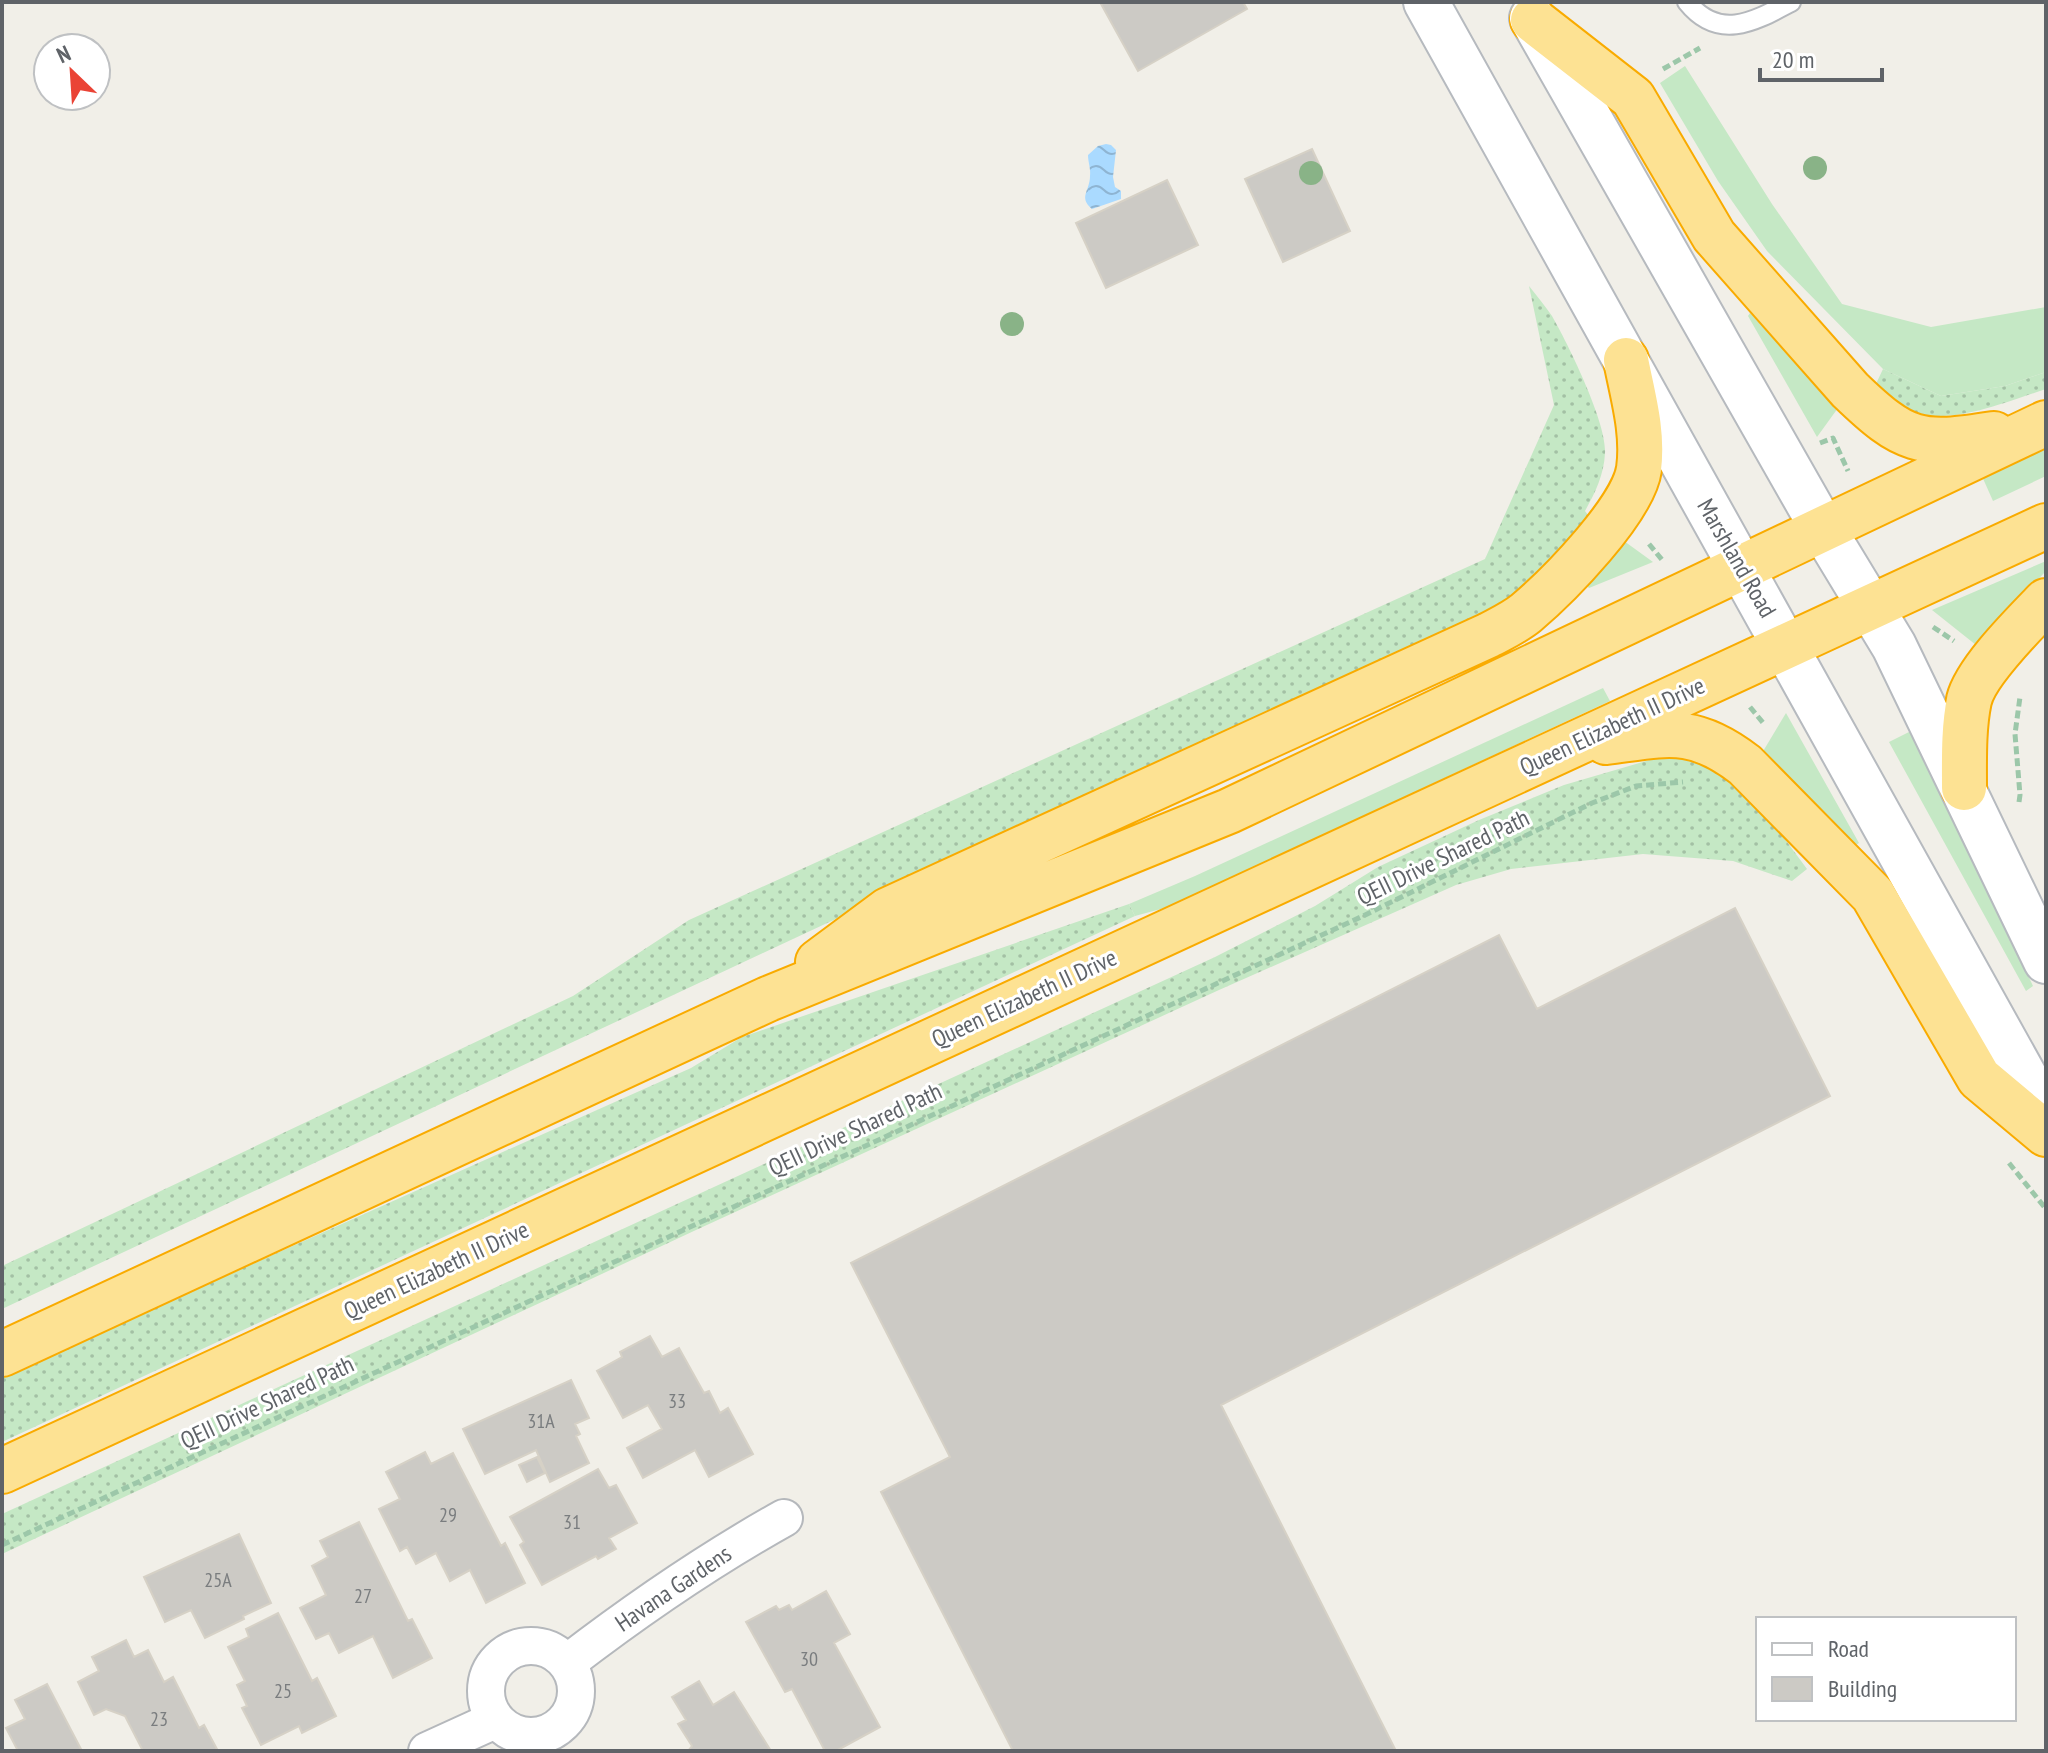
<svg xmlns="http://www.w3.org/2000/svg" width="2048" height="1753" viewBox="0 0 2048 1753" font-family="'PT Sans Narrow',sans-serif">
<style>
.grass{fill:url(#grass-dots)}
.garden{fill:#c5e8c5}
.water{fill:url(#water-waves)}
.building{fill:#cccac5;stroke:#d6d1c6;stroke-width:2}
.lines{fill:none;stroke-linecap:round;stroke-linejoin:round}
.lane-casing{stroke:#b5b8bc;stroke-width:22}
.street-casing{stroke:#b5b8bc;stroke-width:40}
.secondary-casing{stroke:#b6babf;stroke-width:48}
.highway-casing{stroke:#f9ab00;stroke-width:48}
.path{stroke:#9cc7a9;stroke-width:5;stroke-dasharray:8 4;stroke-linecap:butt}
.lane{stroke:#fff;stroke-width:18}
.street{stroke:#fff;stroke-width:36}
.secondary{stroke:#fff;stroke-width:44}
.highway{stroke:#fde293;stroke-width:44}
.tree{fill:#89b387}
.labels{text-anchor:middle;dominant-baseline:central;stroke-width:6;stroke-linejoin:round;paint-order:stroke}
.number-label{font-size:20px;fill:#7a7d7f}
.street-label{font-size:24px;fill:#5f6368;stroke:#fff}
</style>
<defs>
<pattern id="grass-dots" width="8" height="8" patternUnits="userSpaceOnUse" patternTransform="scale(2)"><rect width="8" height="8" fill="#c5e8c5"/><path d="M2 2h.1M6 6h.1" fill="none" stroke="#a3c0a4" stroke-width="1.8" stroke-linecap="round"/></pattern>
<pattern id="water-waves" width="16" height="10" patternUnits="userSpaceOnUse" patternTransform="scale(2)"><rect width="16" height="10" fill="#aadaff"/><path d="M0 5q4-4 8 0t8 0" fill="none" stroke="#8eb4d2"/></pattern>
</defs>
<rect width="100%" height="100%" fill="#f1efe8"/>
<path class="grass" d="M 1529,286 C 1537,296 1545,306 1552,316 C 1568,344 1607,423 1605,453 C 1604,475 1595,493 1585,511 L 1591,519 L 1556,563 L 1503,607 L 2,1309 L 2,1266 L 573,996 L 689,920 L 1485,559 L 1554,405 Z
M 1883,369 L 1941,396 L 2005,386 L 2046,372 L 2046,389 C 2008,401 1950,426 1911,412 C 1898,407 1885,395 1874,388 Z
M 1684,758 L 1713,768 L 1759,804 L 1807,869 L 1792,881 L 1733,861 L 1643,854 L 1511,869 L 1456,885 L 1219,990 L 696,1230 L 2,1554 L 2,1514 L 1215,957 L 1315,906 L 1378,867 L 1479,820 L 1564,785 L 1653,759 Z
M 1129,904 L 1135,916 L 2,1442 L 2,1378 L 71,1345 L 691,1068 L 742,1037 Z"/>
<path class="garden" d="M 1685,66 L 1772,204 L 1842,304 L 1931,327 L 2046,307 L 2046,372 L 2005,386 L 1941,396 L 1883,369 L 1767,251 L 1718,181 L 1660,83 Z
M 1750,313 L 1838,408 L 1817,437 L 1748,316 Z
M 2046,446 L 2046,476 L 1993,501 L 1981,474 Z
M 1624,541 L 1653,562 L 1589,588 L 1585,584 Z
M 2046,561 L 2046,571 L 1976,645 L 1932,610 Z
M 1603,688 L 1610,701 L 1168,907 L 1135,916 L 1129,904 L 1195,876 Z
M 1786,713 L 1859,843 L 1853,847 L 1762,753 Z
M 1911,731 L 2033,986 L 2026,991 L 1889,742 Z"/>
<path class="water" d="M 1106,144 L 1111,145 L 1116,150 L 1113,177 L 1115,187 L 1121,191 L 1121,199 L 1092,209 C 1078,197 1090,191 1090,176 C 1091,169 1088,162 1088,155 L 1098,146 Z"/>
<path class="building" d="M 1105,2 L 1243,2 L 1247,9 L 1138,71 L 1101,4 Z
M 1312,149 L 1350,231 L 1283,262 L 1245,179 Z
M 1167,180 L 1198,245 L 1106,288 L 1076,223 Z
M 1735,908 L 1830,1096 L 1221,1405 L 1396,1751 L 1013,1751 L 881,1492 L 950,1457 L 851,1263 L 1499,935 L 1537,1009 Z
M 650,1336 L 662,1357 L 679,1348 L 704,1393 L 709,1391 L 720,1413 L 728,1408 L 753,1454 L 709,1477 L 695,1450 L 643,1478 L 627,1448 L 662,1429 L 648,1405 L 623,1418 L 597,1371 L 622,1357 L 620,1352 Z
M 571,1380 L 589,1418 L 575,1424 L 580,1434 L 576,1436 L 589,1463 L 550,1482 L 536,1450 L 485,1474 L 463,1429 Z
M 425,1452 L 431,1464 L 453,1453 L 501,1546 L 505,1543 L 525,1583 L 486,1603 L 470,1570 L 450,1581 L 436,1553 L 416,1564 L 407,1547 L 400,1551 L 379,1509 L 400,1499 L 386,1472 Z
M 537,1457 L 545,1473 L 527,1482 L 519,1465 Z
M 598,1469 L 609,1488 L 616,1485 L 637,1523 L 609,1538 L 616,1549 L 598,1559 L 596,1556 L 542,1585 L 520,1545 L 524,1542 L 510,1517 Z
M 359,1522 L 408,1621 L 412,1619 L 432,1658 L 393,1678 L 373,1636 L 339,1653 L 329,1633 L 316,1639 L 300,1608 L 326,1595 L 312,1566 L 328,1557 L 320,1541 Z
M 239,1534 L 271,1603 L 243,1616 L 244,1619 L 205,1638 L 191,1610 L 165,1622 L 144,1577 Z
M 826,1591 L 850,1634 L 834,1643 L 880,1727 L 836,1751 L 825,1751 L 792,1689 L 785,1692 L 746,1622 L 776,1606 L 779,1610 L 789,1605 L 792,1610 Z
M 278,1613 L 312,1681 L 317,1678 L 336,1716 L 302,1733 L 299,1726 L 261,1745 L 242,1708 L 247,1706 L 237,1685 L 245,1681 L 228,1647 L 249,1637 L 246,1629 Z
M 126,1640 L 134,1657 L 148,1650 L 164,1682 L 173,1677 L 199,1728 L 204,1725 L 218,1751 L 143,1751 L 125,1716 L 106,1709 L 94,1715 L 78,1682 L 99,1671 L 92,1657 Z
M 699,1681 L 713,1705 L 734,1692 L 771,1751 L 688,1751 L 692,1746 L 678,1724 L 686,1720 L 672,1697 Z
M 47,1684 L 82,1751 L 18,1751 L 6,1728 L 25,1719 L 15,1700 Z"/>
<g class="lines">
<defs>
<path id="lane" d="M 1687,2 C 1719,42 1755,21 1791,2"/>
<path id="street" d="M486 1691a45 45 0 1 1 90 0a45 45 0 1 1-90 0Z
M 567,1663 C 636,1610 707,1561 784,1518
M 427,1751 L 495,1720"/>
<path id="secondary" d="M 1426,2 L 2046,1115
M 1532,18 L 1823,529 L 1894,646 L 2046,961"/>
<path id="highway" d="M 1533,20 L 1633,98 L 1714,236 L 1850,390 C 1905,443 1919,446 1994,434
M 1606,742 C 1668,734 1693,725 1745,765 L 1873,895 L 1979,1078 L 2046,1134
M 1964,788 C 1964,760 1963,728 1969,700 C 1976,671 2025,623 2046,601
M 818,962 L 888,910 L 1489,635 C 1502,628 1515,622 1526,613 C 1558,586 1633,510 1639,469 C 1644,432 1633,396 1626,360
M 2,1354 L 768,999 L 1229,811 L 2046,423
M 2,1471 L 2046,526"/>
</defs>
<use href="#lane" class="lane-casing"/>
<use href="#street" class="street-casing"/>
<use href="#secondary" class="secondary-casing"/>
<use href="#highway" class="highway-casing"/>
<path class="path" d="M 1663,69 L 1700,48
M 1820,443 L 1833,438 L 1848,471
M 1649,544 L 1663,561
M 1933,627 L 1954,641
M 1750,707 L 1764,724
M 2019,802 L 2020,795 L 2015,734 L 2020,697
M 2009,1163 L 2046,1209
M 2,1545 L 1363,916 L 1592,803 L 1636,786 L 1683,782"/>
<use href="#lane" class="lane"/>
<use href="#street" class="street"/>
<use href="#secondary" class="secondary"/>
<use href="#highway" class="highway"/>
</g>
<g class="tree">
<circle cx="1815" cy="168" r="12"/>
<circle cx="1311" cy="173" r="12"/>
<circle cx="1012" cy="324" r="12"/>
</g>
<g class="labels">
<g class="number-label">
<text x="677" y="1401">33</text>
<text x="541" y="1421">31A</text>
<text x="448" y="1515">29</text>
<text x="572" y="1522">31</text>
<text x="218" y="1580">25A</text>
<text x="363" y="1596">27</text>
<text x="809" y="1659">30</text>
<text x="283" y="1691">25</text>
<text x="159" y="1719">23</text>
</g>
<g class="street-label">
<text transform="translate(1737 558) rotate(60)">Marshland Road</text>
<text transform="translate(1612 726) rotate(-25)">Queen Elizabeth II Drive</text>
<text transform="translate(1443 857) rotate(-26)">QEII Drive Shared Path</text>
<text transform="translate(1024 998) rotate(-25)">Queen Elizabeth II Drive</text>
<text transform="translate(855 1129) rotate(-25)">QEII Drive Shared Path</text>
<text transform="translate(436 1270) rotate(-25)">Queen Elizabeth II Drive</text>
<text transform="translate(267 1402) rotate(-25)">QEII Drive Shared Path</text>
<text transform="translate(673 1588) rotate(-34)">Havana Gardens</text>
</g>
</g>
<rect width="2048" height="1753" fill="none" stroke="#5f6368" stroke-width="8"/>
<rect x="1756" y="1617" width="260" height="104" fill="#ffffff" stroke="#bfc1c3" stroke-width="2"/>
<rect x="1772" y="1643" width="40" height="12" fill="#ffffff" stroke="#bfc1c3" stroke-width="2"/>
<text x="1828" y="1657" font-size="24" fill="#5f6368">Road</text>
<rect x="1772" y="1677" width="40" height="24" fill="#cccac5" stroke="#bfc1c3" stroke-width="2"/>
<text x="1828" y="1697" font-size="24" fill="#5f6368">Building</text>
<g transform="translate(72 72) rotate(335)"><circle r="38" fill="#ffffff" stroke="#bfc1c3" stroke-width="2"/>
<path d="M0-6L14 30L0 20L-14 30Z" fill="#ea4335"/>
<text y="-12" font-size="22" font-weight="bold" text-anchor="middle" fill="#5f6368">N</text>
</g>
<path d="M1760 68v12h122v-12" fill="none" stroke="#5f6368" stroke-width="4"/>
<text x="1772" y="68" font-size="24" fill="#5f6368" stroke="#ffffff" stroke-width="6" paint-order="stroke">20 m</text>
</svg>
